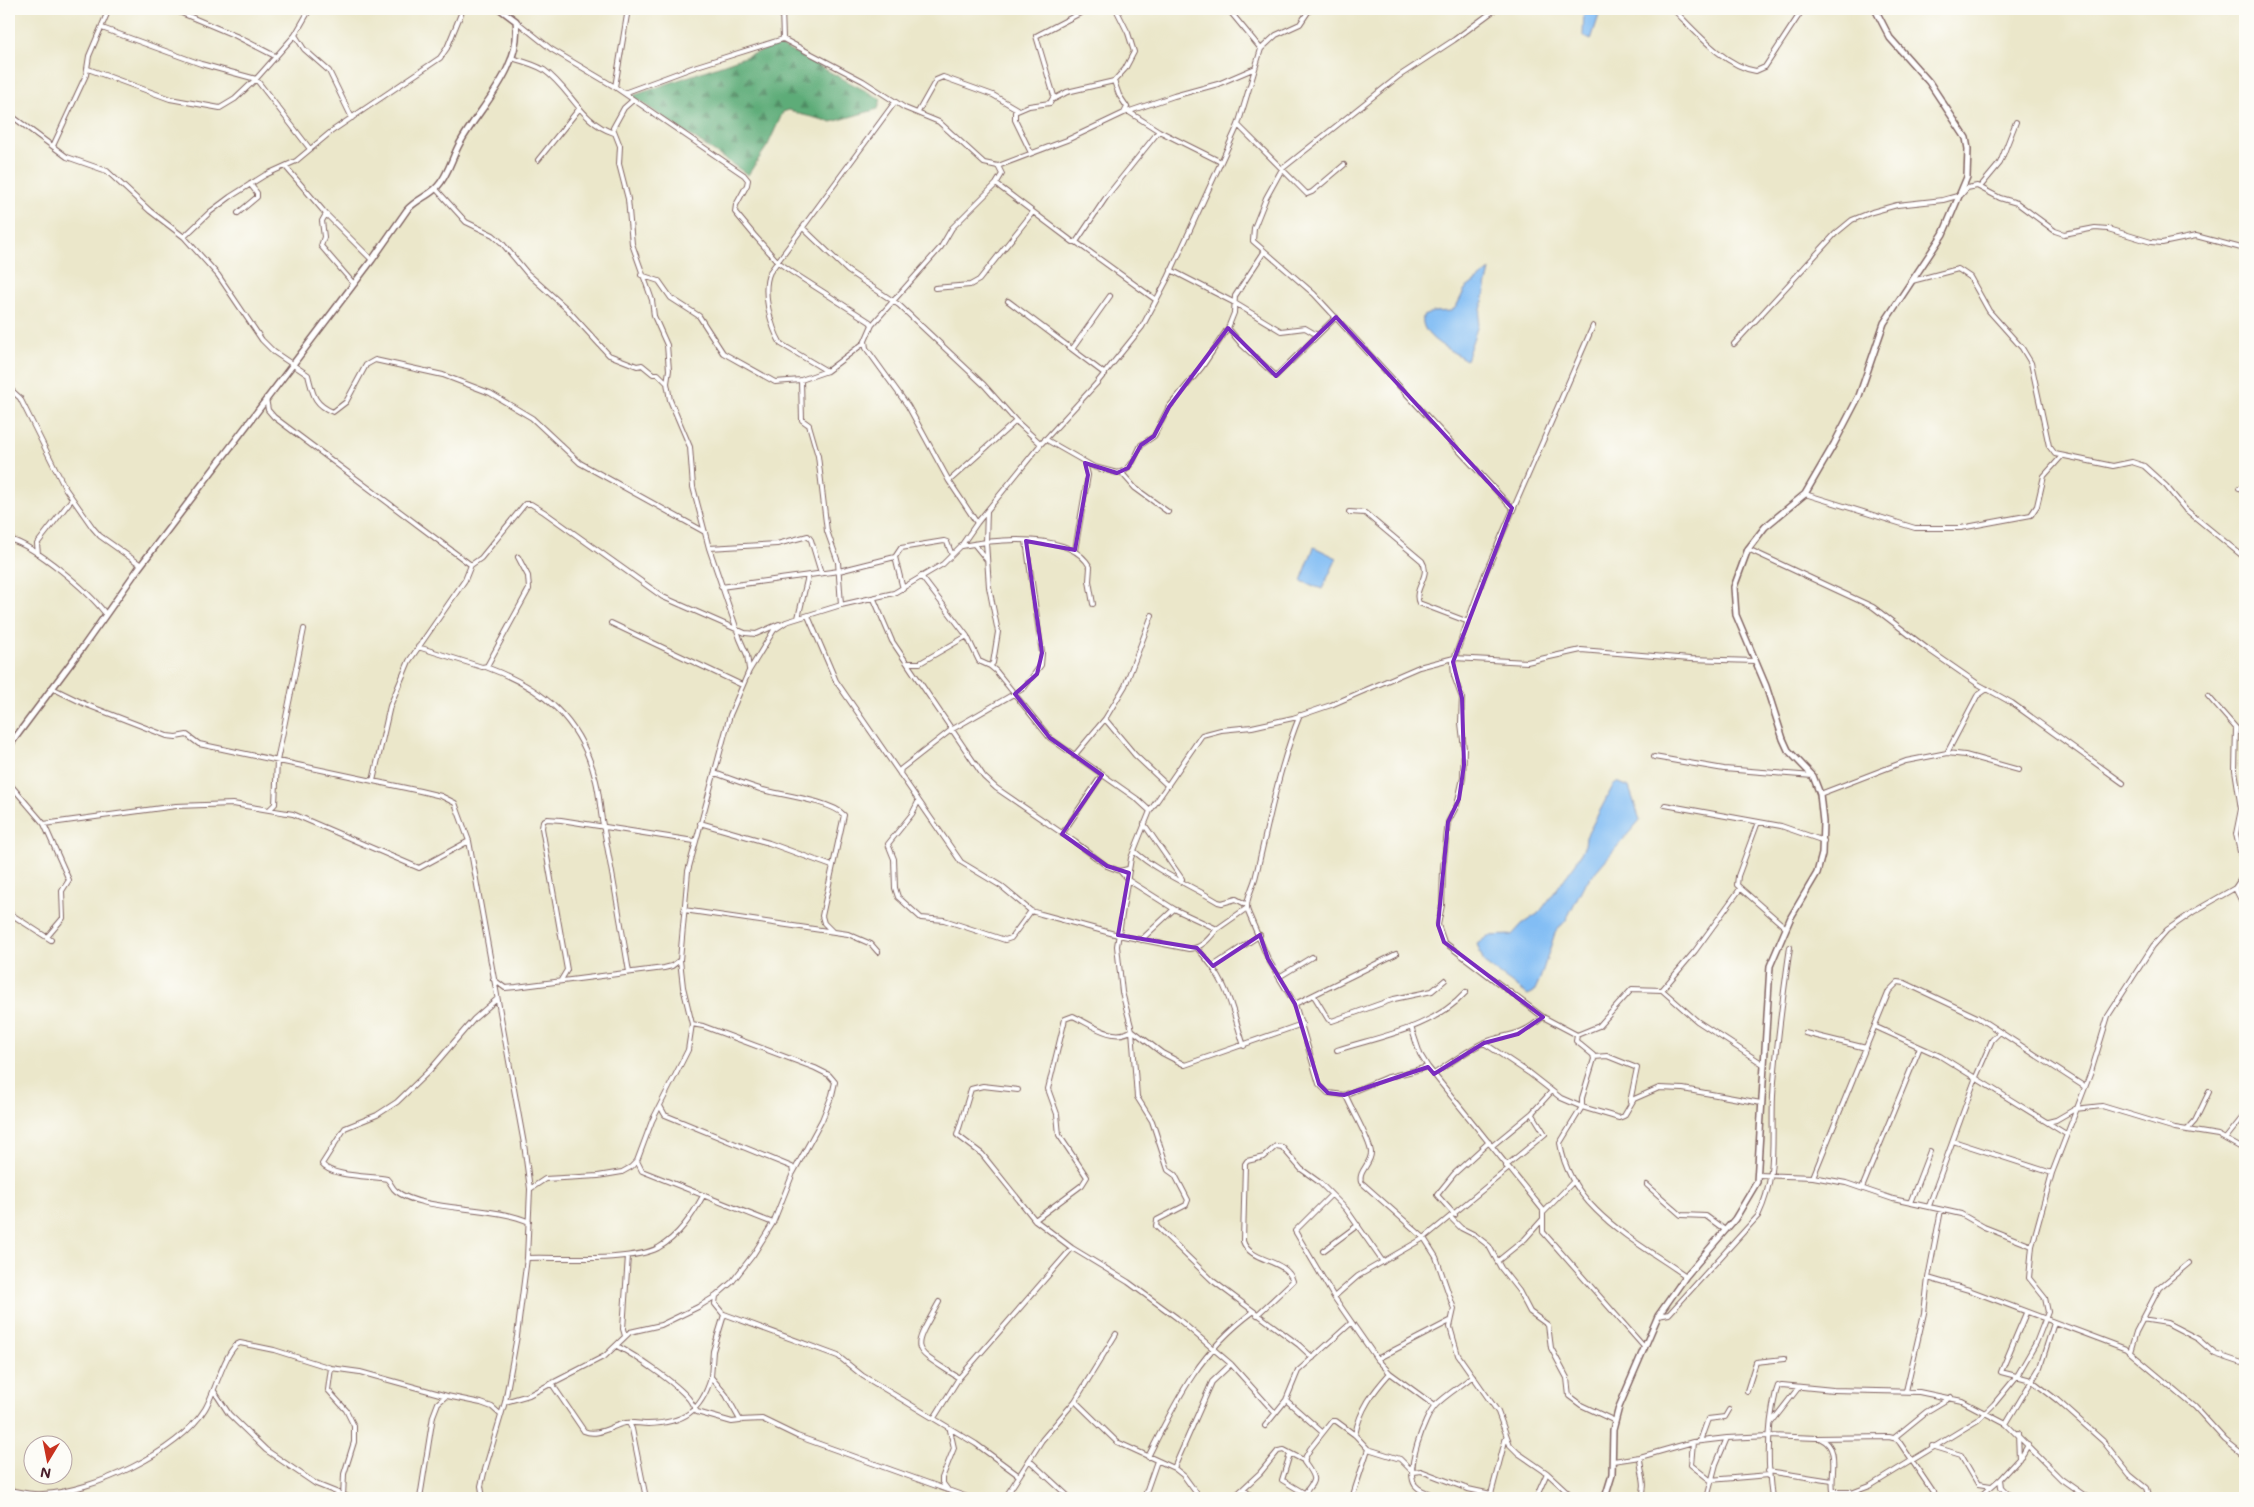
<svg xmlns="http://www.w3.org/2000/svg" width="2254" height="1507" viewBox="0 0 2254 1507" font-family="Mali,sans-serif">
<style>
.forest{fill:url(#forest-firs);stroke:#546652}
.water{fill:#82bdf4;stroke:#666e90}
.lines{fill:none;stroke-linecap:round;stroke-linejoin:round}
.minor-casing{stroke:#826563;stroke-width:6}
.tertiary-casing{stroke:#826563;stroke-width:8}
.minor{stroke:#fff;stroke-width:4}
.tertiary{stroke:#fff;stroke-width:5}
.marked{fill:none;stroke:#7b2cbf;stroke-width:4;stroke-linejoin:round}
</style>
<defs>
<pattern id="forest-firs" width="22" height="20" patternUnits="userSpaceOnUse" patternTransform="scale(1.25)"><rect width="22" height="20" fill="#5dac78"/><path d="M5 1l3.5 6h-7zM16 11l3.5 6h-7z" fill="#4f8b63"/></pattern>
</defs>
<rect width="100%" height="100%" fill="#fdfcf7"/>
<filter id="ink" filterUnits="userSpaceOnUse"><feTurbulence type="fractalNoise" baseFrequency=".02" numOctaves="2"/><feDisplacementMap in="SourceGraphic" scale="10" xChannelSelector="R" yChannelSelector="G"/><feConvolveMatrix kernelMatrix="1 2 1 2 8 2 1 2 1" color-interpolation-filters="sRGB"/></filter>
<filter id="wash" filterUnits="userSpaceOnUse"><feTurbulence type="fractalNoise" baseFrequency=".0096" numOctaves="4" result="noise"/><feDisplacementMap in="SourceGraphic" scale="20" xChannelSelector="R" yChannelSelector="G"/><feGaussianBlur stdDeviation="1.12" result="paint"/><feColorMatrix in="noise" values="0 0 0 0 0 0 0 0 0 0 0 0 0 0 0 0 0 1.4 0 .05"/><feComposite in="paint" operator="in"/></filter>
<g filter="url(#wash)">
<rect width="100%" height="100%" fill="#ebe7ca"/>
<path class="forest" d="M 779,45 L 881,99 L 878,109 L 832,122 L 799,114 L 789,110 L 783,112 L 768,145 L 748,175 L 632,96 Z"/>
<path class="water" d="M 1584,9 L 1601,9 L 1591,40 L 1583,36 Z
M 1490,270 L 1477,328 L 1466,360 C 1451,350 1419,337 1423,316 L 1433,312 L 1451,311 L 1456,307 L 1465,289 Z
M 1314,547 L 1337,558 L 1322,589 L 1301,581 Z
M 1617,782 L 1629,787 L 1640,820 L 1584,885 L 1566,920 L 1555,933 L 1540,979 L 1534,992 L 1528,995 L 1484,963 L 1477,944 L 1488,936 L 1512,935 L 1522,924 L 1539,913 L 1576,863 L 1585,845 L 1586,837 L 1614,784 Z"/>
</g>
<g filter="url(#ink)">
<g class="lines">
<defs>
<path id="minor" d="M 172,9 L 236,36 L 275,56
M 782,9 L 783,39
M 1116,9 L 1128,33 L 1134,52 L 1125,69 L 1114,81 L 1119,95 L 1127,107 L 1124,113
M 1228,9 L 1261,49
M 1496,9 L 1454,40 L 1399,76 L 1282,169 L 1266,198 L 1254,228 L 1253,241 L 1314,294 L 1512,508
M 1673,9 C 1695,31 1724,66 1756,71 L 1765,67 L 1803,9
M 516,21 L 551,49 L 615,87 L 744,175 L 748,180 L 747,185 L 736,205 L 735,212 L 754,235 L 778,262 L 792,272 L 870,322 L 872,325 L 865,341 L 866,348 L 908,406 L 949,481 L 977,523
M 102,28 L 201,64 L 256,79 L 310,149
M 295,35 L 304,49 L 329,71 L 352,118
M 511,58 C 522,61 534,64 544,70 C 570,88 581,123 614,133
M 88,69 L 170,99 L 220,108 L 235,99 L 256,79 L 295,35 L 310,9
M 615,87 L 628,9
M 624,93 L 697,66 L 783,39 L 863,81 L 905,108 L 939,122 L 984,163 L 998,166 L 1067,140 L 1124,113 L 1174,96 L 1218,84 L 1253,69
M 1054,99 L 1067,92 L 1114,81
M 633,100 L 624,108 L 613,128 L 620,146 L 619,164 L 628,199 L 632,244 L 652,300 L 654,316 L 667,345 L 669,370 L 667,383 L 670,400 L 690,447 L 693,487 L 709,548 L 740,639 L 747,655 L 749,669
M 918,112 L 936,80 L 943,77 L 993,95 L 1017,109
M 1129,112 L 1159,131 L 1221,162
M 9,114 L 67,157 L 107,171 L 150,211 L 184,237 L 218,275 L 262,340 L 274,352 L 308,375 C 313,393 313,404 333,412 L 346,402 L 366,365 L 375,360 L 443,375 L 490,393 L 532,418 L 580,463 L 705,532
M 1238,125 L 1307,194 L 1312,192 L 1344,165
M 53,146 L 86,75 L 89,56 L 109,9
M 1031,153 L 1015,120 L 1015,112 L 1029,106 L 1050,103 L 1054,96 L 1036,36 L 1088,9
M 538,160 L 579,109
M 285,166 L 326,214 L 372,260
M 996,184 L 1073,242 L 1076,242 L 1107,196 L 1159,131
M 1980,187 L 2000,163 L 2016,122
M 436,189 L 466,222 L 493,235 L 502,243 L 527,273 L 566,308 L 609,355 L 637,366 L 642,365 L 653,374 L 658,374 L 667,383
M 238,213 L 257,197 L 257,193 L 250,184
M 326,214 L 322,221 L 324,237 L 321,246 L 353,283
M 803,228 L 848,271 L 899,305 L 984,385 L 1016,421 L 1041,444
M 184,237 L 210,212 L 230,197 L 265,175 L 296,161 L 332,131 L 440,58 L 447,48 L 463,9
M 1076,242 L 1156,300
M 1264,252 L 1235,296 L 1234,313 L 1228,328 L 1242,345 L 1276,376 L 1336,317
M 1171,270 L 1233,302 L 1281,331 L 1305,328 L 1317,335
M 641,275 L 659,281 L 671,298 L 699,316 L 723,353 L 775,382 L 801,380 L 827,371 L 864,343
M 1912,281 L 1958,269 L 1970,277 L 1989,311 L 2022,348 L 2031,363 L 2049,446 L 2055,454 L 2113,466 L 2132,462 L 2144,466 L 2166,486 L 2185,509 L 2245,558
M 935,288 L 970,285 L 979,280 L 1033,212
M 1008,301 L 1105,374
M 872,325 L 941,247 L 952,228 L 996,184 L 1002,174 L 998,166
M 1734,344 L 1835,234 L 1852,220 L 1872,212 L 1897,205 L 1943,200 L 1961,195 L 1967,188 L 1977,186 L 2000,198 L 2017,203 L 2055,231 L 2064,234 L 2095,228 L 2108,229 L 2151,242 L 2162,243 L 2196,236 L 2245,249
M 1073,348 L 1110,296
M 827,371 L 781,344 C 771,327 761,291 770,272 L 895,102
M 801,380 L 802,420 L 809,425 L 818,456 L 827,531 L 838,562 L 841,605
M 9,388 L 20,398 L 65,488 L 93,528 L 100,536 L 141,565
M 266,398 L 268,410 L 274,417 L 471,565
M 1045,439 L 1094,467 L 1117,473 L 1125,471 L 1133,462 L 1141,445 L 1154,436 L 1169,407 L 1202,367 L 1228,328
M 1121,472 L 1135,488 L 1168,512
M 949,481 L 1016,421
M 2239,488 L 2245,489
M 1805,494 L 1915,528 L 1961,528 L 2031,515 L 2037,506 L 2044,476 L 2061,457
M 987,511 L 986,542 L 989,587 L 998,632 L 993,663 L 990,666 L 996,671 L 1050,738 L 1137,799 L 1150,811
M 1349,512 L 1365,513 L 1422,561 C 1432,576 1412,589 1419,603 L 1466,621
M 9,539 C 37,547 87,590 105,613
M 974,544 L 987,560
M 962,546 C 995,539 1071,531 1090,567 L 1089,581 L 1093,604
M 709,548 L 777,544 L 808,536 L 811,540 L 821,573
M 1748,549 L 1873,607 L 1929,650 L 1978,684 L 2012,703 L 2123,783
M 1075,550 L 1088,475 L 1085,463
M 38,554 L 37,544 L 72,499
M 921,576 L 967,636 L 979,661 L 990,666
M 721,587 L 839,571 L 895,557
M 903,589 L 895,557 L 901,548 L 944,541 L 947,542 L 952,555
M 874,599 L 892,641 L 984,777 L 996,788 L 1075,842 L 1107,866 L 1120,871 L 1128,869
M 808,616 L 836,681 L 961,862 L 1001,886 L 1031,911 L 1041,914 L 1118,935 L 1189,949 C 1202,948 1209,939 1217,929
M 798,618 L 808,576
M 611,623 L 742,685
M 418,647 L 482,667 L 487,666 L 529,589 L 528,576 L 518,557
M 907,663 L 920,663 L 967,636
M 486,667 C 543,688 581,719 596,781 C 600,797 600,813 604,830 C 613,877 621,924 629,972
M 52,688 L 87,705 L 167,736 L 176,737 L 187,735 L 199,744 L 420,791 L 441,796 L 455,803 L 469,841 L 524,1144 L 530,1189 L 527,1258 L 517,1336 L 505,1402 L 484,1473 L 481,1486 L 483,1498
M 1300,715 C 1279,766 1269,822 1256,875 C 1254,886 1244,901 1248,912 L 1268,959 L 1295,1004 L 1319,1084 L 1328,1093 L 1344,1095 L 1347,1098 C 1352,1110 1371,1142 1371,1153 C 1371,1164 1358,1171 1361,1182 L 1424,1238 L 1436,1257 L 1454,1309 L 1450,1327 L 1458,1355 L 1498,1412 L 1510,1445 L 1518,1453 L 1547,1473 L 1574,1498
M 1105,719 L 1135,755 L 1168,786
M 1947,753 L 1977,696 L 1987,689
M 1074,756 L 1105,719 L 1125,686 L 1152,615
M 1654,757 L 1724,769 L 1813,776
M 715,773 C 731,779 747,785 763,790 C 782,795 831,801 844,815 L 822,916 L 824,923 L 832,931
M 900,774 L 901,769 L 951,730 L 1024,688 L 1041,665 L 1042,653 L 1026,541
M 373,781 L 390,706 L 409,661 L 465,580 L 471,565 L 481,558 L 525,504 L 531,504 L 544,512 L 663,597 L 745,633 L 756,634 L 779,624
M 9,783 L 44,824 L 69,880 L 62,891 L 63,918 L 47,937
M 1820,794 L 1906,761 L 1947,753 L 1965,755 L 2019,770
M 918,802 L 912,814 L 888,844 L 894,859 L 895,888 L 898,897 L 921,918 L 944,920 L 1005,940 L 1011,938 L 1031,911
M 1665,805 L 1781,826 L 1824,841
M 270,809 L 275,804 L 277,761 L 304,629
M 1758,822 L 1738,876 L 1737,885 L 1786,928
M 700,823 L 769,843 L 832,866
M 44,824 L 176,806 L 233,804 L 293,814 L 419,868 L 469,841
M 1144,824 L 1182,879
M 1062,834 L 1102,775
M 1134,851 C 1157,872 1190,885 1218,902 L 1222,903 L 1236,899 L 1247,905
M 1120,871 L 1128,880 L 1174,909
M 2235,888 L 2245,908
M 684,910 L 848,934 L 871,944 L 878,952
M 9,913 L 51,940
M 1141,940 L 1174,909 L 1217,929 L 1247,908
M 1197,948 C 1229,983 1230,1003 1244,1046
M 1213,966 L 1260,935
M 1279,977 L 1312,957
M 493,979 L 505,988 L 516,987 L 664,968 L 672,966 L 680,960
M 561,980 L 567,970 L 542,828 L 543,821 L 547,819 L 561,820 L 694,841
M 1662,990 L 1697,1021 L 1763,1064
M 1314,996 L 1328,1019 L 1332,1021 L 1394,999 L 1432,991 L 1445,980
M 497,999 L 474,1019 L 430,1070 L 397,1102 L 377,1115 L 345,1128 L 322,1164 C 331,1177 372,1176 387,1179 C 391,1183 392,1188 396,1191 C 423,1212 493,1205 529,1222
M 1295,1004 L 1396,954
M 1411,1027 L 1420,1054 L 1428,1067 L 1543,1210 L 1543,1232 L 1645,1348
M 1876,1027 L 1940,1056 L 2066,1134
M 1132,1030 L 1137,1097 L 1152,1121 L 1168,1170 L 1175,1175 L 1188,1200 L 1186,1205 L 1157,1220 L 1156,1226 L 1213,1281 L 1299,1345 L 1313,1358
M 1132,1030 L 1162,1053 L 1185,1065 L 1302,1024
M 1805,1033 L 1866,1048
M 1577,1035 L 1543,1017 L 1444,942 L 1438,925 L 1442,905 L 1443,868 L 1448,822 L 1457,805 L 1463,778 L 1464,749 L 1461,723 L 1462,698 L 1454,676 L 1453,662 L 1485,574 L 1593,326
M 1484,1043 L 1529,1073 L 1561,1098 L 1582,1107 L 1619,1118 L 1624,1116 L 1634,1099 L 1659,1088 L 1683,1089 L 1761,1103
M 1337,1050 C 1381,1036 1434,1028 1466,992
M 1594,1057 L 1607,1056 L 1637,1068 L 1630,1102
M 1434,1074 C 1449,1064 1466,1051 1483,1043 C 1509,1032 1518,1039 1543,1017
M 1018,1090 L 983,1086 L 971,1089 L 957,1135 L 982,1154 L 1035,1220 L 1072,1248 L 1128,1282 L 1177,1318 L 1231,1364 L 1275,1413
M 1344,1095 L 1385,1078 L 1428,1067
M 660,1106 L 665,1115 L 792,1167 L 793,1173
M 2048,1122 L 2056,1120 L 2075,1109 L 2102,1106 L 2175,1128 L 2218,1135 L 2245,1150
M 2187,1130 L 2195,1121 L 2209,1092
M 2226,1138 L 2245,1114
M 1953,1141 L 2052,1173
M 1492,1146 L 1532,1113 L 1552,1091
M 637,1161 L 642,1171 L 773,1223
M 1506,1166 L 1545,1134 L 1532,1113
M 1758,1175 L 1813,1177 L 1846,1183 L 1893,1199 L 1961,1214 L 1984,1227 L 2032,1246
M 1813,1177 L 1889,991 L 1898,982 L 1905,983 L 1977,1017 L 2085,1087
M 1647,1185 L 1681,1215 L 1706,1216 L 1725,1230
M 1862,1188 L 1920,1047
M 530,1189 L 545,1179 L 598,1176 L 622,1172 L 631,1167 L 637,1161 L 652,1121 L 688,1050 L 692,1024 L 683,987 L 680,960 L 688,871 L 730,715 L 749,671 L 774,630 L 786,622 L 841,605 L 894,593 L 943,564 L 961,546 L 977,523 L 1041,444 L 1096,384 L 1142,327 L 1168,278 L 1238,125 L 1261,49 L 1276,35 L 1300,24 L 1310,9
M 1331,1195 L 1295,1231 L 1334,1297
M 1910,1203 L 1930,1151
M 1929,1206 L 1976,1077 L 1992,1040 L 2000,1032
M 1544,1212 L 1574,1181
M 1455,1215 L 1437,1195 L 1454,1174 L 1489,1142
M 1451,1218 L 1461,1228 L 1475,1235 L 1489,1246 L 1501,1268 L 1519,1291 L 1530,1312 L 1548,1325 L 1551,1348 L 1567,1378 L 1569,1396 L 1581,1405 L 1615,1421
M 1035,1220 L 1082,1185 L 1087,1177 L 1059,1135 L 1057,1114 L 1048,1089 L 1065,1019 L 1073,1016 C 1090,1024 1114,1043 1132,1030 L 1122,992 L 1117,946 L 1131,858 L 1150,811 L 1202,735 L 1221,730 L 1252,727 L 1293,718 L 1331,705 L 1419,667 L 1454,658 L 1527,662 L 1581,650 L 1690,659 L 1755,661
M 1323,1251 L 1358,1225
M 527,1258 C 559,1257 631,1262 658,1248 C 679,1236 692,1216 703,1196
M 1499,1260 L 1525,1239 L 1542,1220
M 1686,1276 C 1637,1241 1570,1210 1560,1143 L 1582,1107 L 1582,1098 L 1594,1059 L 1593,1055 L 1576,1041 L 1577,1035 L 1599,1026 L 1632,989 L 1662,990 L 1695,951 L 1740,889
M 1928,1278 L 1969,1290 L 2126,1349 L 2195,1407 L 2225,1440 L 2245,1456
M 716,1296 L 715,1304 L 724,1315 L 713,1351 L 711,1377 L 726,1395 L 740,1420 L 762,1419 L 797,1436 L 970,1498
M 939,1302 C 910,1354 910,1346 959,1378
M 2026,1313 L 2001,1372 L 2031,1380 L 2057,1400 L 2103,1441 L 2130,1475 L 2146,1488 L 2149,1498
M 724,1314 L 838,1356 L 863,1376 L 976,1444 L 1018,1475
M 1257,1315 L 1293,1281 C 1286,1258 1250,1263 1243,1241 L 1245,1164 L 1247,1161 L 1264,1157 L 1276,1146 L 1282,1147 L 1301,1169 L 1319,1182 L 1346,1209 L 1383,1262
M 1658,1316 L 1669,1314 L 1758,1216 C 1778,1174 1771,1139 1773,1096 C 1776,1046 1783,996 1790,947
M 2142,1319 L 2167,1323 L 2198,1339 L 2215,1354 L 2245,1364
M 625,1336 L 623,1329 L 628,1256
M 617,1346 C 636,1356 676,1383 689,1399 C 692,1403 694,1408 697,1412 L 732,1422 L 740,1421
M 2130,1352 L 2136,1332 L 2159,1288 L 2189,1263
M 1377,1359 L 1450,1321
M 331,1368 L 328,1390 L 346,1410 L 354,1426 L 354,1442 L 344,1474 L 343,1498
M 552,1384 L 584,1431 C 598,1437 611,1426 625,1423 C 632,1422 641,1424 648,1424 C 683,1423 701,1412 711,1378
M 214,1391 L 229,1414 L 266,1450 L 316,1484 L 351,1498
M 1747,1391 L 1756,1362 L 1784,1359
M 1906,1391 L 1924,1313 L 1928,1278 L 1941,1210
M 1286,1400 L 1322,1432
M 1075,1401 L 1117,1442 L 1174,1468 L 1184,1476 L 1200,1498
M 505,1402 L 529,1395 L 605,1356 L 630,1332 L 661,1325 L 698,1307 L 716,1296 L 732,1282 L 753,1255 L 773,1223 L 793,1173 L 822,1120 L 832,1095 L 835,1082 L 829,1075 L 815,1068 L 703,1026 L 692,1024
M 1435,1406 L 1390,1373 L 1377,1359 L 1334,1297 L 1358,1276 L 1424,1238 L 1508,1169
M 934,1418 L 959,1378 L 1072,1248
M 629,1423 L 632,1429 L 646,1498
M 1771,1423 L 1799,1387
M 2006,1424 L 2040,1367 L 2054,1323
M 1265,1426 L 1286,1400 L 1298,1371 L 1351,1323
M 2018,1433 L 2019,1459
M 1355,1435 C 1360,1409 1373,1392 1390,1373
M 1894,1438 L 1926,1412 L 1951,1397
M 1821,1439 C 1841,1448 1830,1474 1833,1491 L 1850,1491 L 1857,1498
M 1700,1441 L 1708,1419 L 1725,1417 L 1729,1410
M 1693,1442 L 1691,1465 L 1710,1480 L 1769,1475
M 1932,1446 L 1961,1455 L 1978,1484 L 1991,1486
M 1290,1454 L 1282,1480 L 1304,1493
M 1148,1457 C 1177,1399 1199,1352 1253,1312
M 1640,1457 C 1640,1472 1648,1484 1641,1498
M 1029,1460 L 1070,1498
M 1613,1461 L 1640,1457 L 1693,1442 L 1727,1438 L 1769,1436 L 1817,1438 L 1889,1437 L 1897,1439 L 1900,1443 L 1937,1498
M 1174,1468 L 1212,1382 L 1231,1364
M 1768,1471 L 1832,1481
M 1243,1489 L 1254,1498
M 9,1490 C 20,1492 31,1495 43,1494 C 92,1492 179,1452 205,1409 C 214,1395 226,1347 240,1343 L 274,1350 L 331,1368 L 360,1372 L 447,1396 L 481,1403 L 492,1407 L 501,1415
M 948,1490 L 942,1482 L 942,1478 L 954,1448 L 950,1430
M 1854,1492 L 1870,1486 L 1978,1420 L 1994,1404 L 2017,1376 L 2036,1343 L 2048,1312 L 2045,1298 L 2029,1278 L 2032,1246 L 2052,1173 L 2091,1072 L 2108,1016 L 2153,946 L 2167,930 L 2193,912 L 2235,888 L 2243,876 L 2243,865 L 2236,834 L 2241,809 L 2235,770 L 2236,728 L 2208,696
M 420,1498 L 433,1416 L 438,1403 L 446,1396
M 1005,1498 L 1042,1440 L 1075,1401 L 1116,1334
M 1144,1498 L 1157,1461
M 1233,1498 L 1260,1473 L 1278,1451 L 1284,1450 L 1305,1461
M 1301,1498 C 1314,1480 1319,1482 1304,1462 L 1305,1458 L 1310,1449 L 1332,1421 L 1336,1421 L 1355,1435 L 1368,1449 L 1400,1459 L 1413,1472 L 1421,1471 L 1468,1489 L 1491,1494
M 1352,1498 L 1368,1449
M 1444,1498 C 1435,1495 1421,1493 1415,1485 C 1405,1471 1424,1417 1436,1405 C 1447,1394 1461,1386 1473,1376
M 1490,1498 L 1506,1437
M 1536,1498 L 1547,1473
M 1707,1498 L 1716,1464 L 1727,1438
M 1772,1498 C 1767,1462 1767,1428 1776,1392 L 1778,1386 L 1782,1385 L 1833,1390 L 1919,1392 L 1962,1401 L 2006,1424 L 2061,1479 L 2088,1498
M 1978,1498 L 2000,1479
M 2012,1498 L 2001,1487 L 2000,1479 L 2023,1454 L 2028,1445
M 2184,1498 L 2185,1497"/>
<path id="tertiary" d="M 9,746 L 83,647 L 138,569 L 372,260 L 407,210 C 415,200 429,196 437,187 C 448,176 452,157 460,143 C 481,105 522,69 516,21 L 500,9
M 1605,1498 L 1612,1475 L 1613,1430 L 1619,1407 L 1658,1316 L 1686,1276 L 1735,1219 L 1757,1182 L 1770,966 L 1791,917 L 1817,873 L 1822,854 L 1823,822 L 1820,794 L 1813,776 L 1788,750 L 1783,739 L 1766,686 L 1736,615 L 1734,587 L 1748,549 L 1765,527 L 1805,494 L 1834,444 L 1859,396 L 1884,323 L 1943,234 L 1967,177 L 1968,149 L 1966,138 L 1929,82 L 1890,38 L 1875,9"/>
</defs>
<use href="#minor" class="minor-casing"/>
<use href="#tertiary" class="tertiary-casing"/>
<use href="#minor" class="minor"/>
<use href="#tertiary" class="tertiary"/>
</g>
</g>
<path class="marked" d="M 1336,317 L 1512,508 L 1453,662 L 1462,698 L 1464,765 L 1459,799 L 1448,822 L 1438,925 L 1444,942 L 1543,1017 L 1518,1034 L 1484,1043 L 1434,1074 L 1428,1067 L 1344,1095 L 1328,1093 L 1319,1084 L 1295,1004 L 1268,959 L 1260,935 L 1213,966 L 1197,948 L 1118,935 L 1129,873 L 1107,866 L 1062,834 L 1102,775 L 1050,738 L 1015,694 L 1037,674 L 1042,653 L 1026,541 L 1075,550 L 1088,475 L 1085,463 L 1117,473 L 1128,468 L 1141,445 L 1154,436 L 1169,407 L 1228,328 L 1276,376 Z"/>
<rect width="2254" height="1507" fill="none" stroke="#fdfcf7" stroke-width="30"/>
<g transform="translate(48 1460) rotate(190)"><circle r="24" fill="#fdfcf7" stroke="#b5a4a5"/>
<path d="M0-4L9 19L0 12L-9 19Z" fill="#c8321e"/>
<text y="-8" font-size="14" font-weight="bold" text-anchor="middle" fill="#4a1f2b">N</text>
</g>
</svg>
